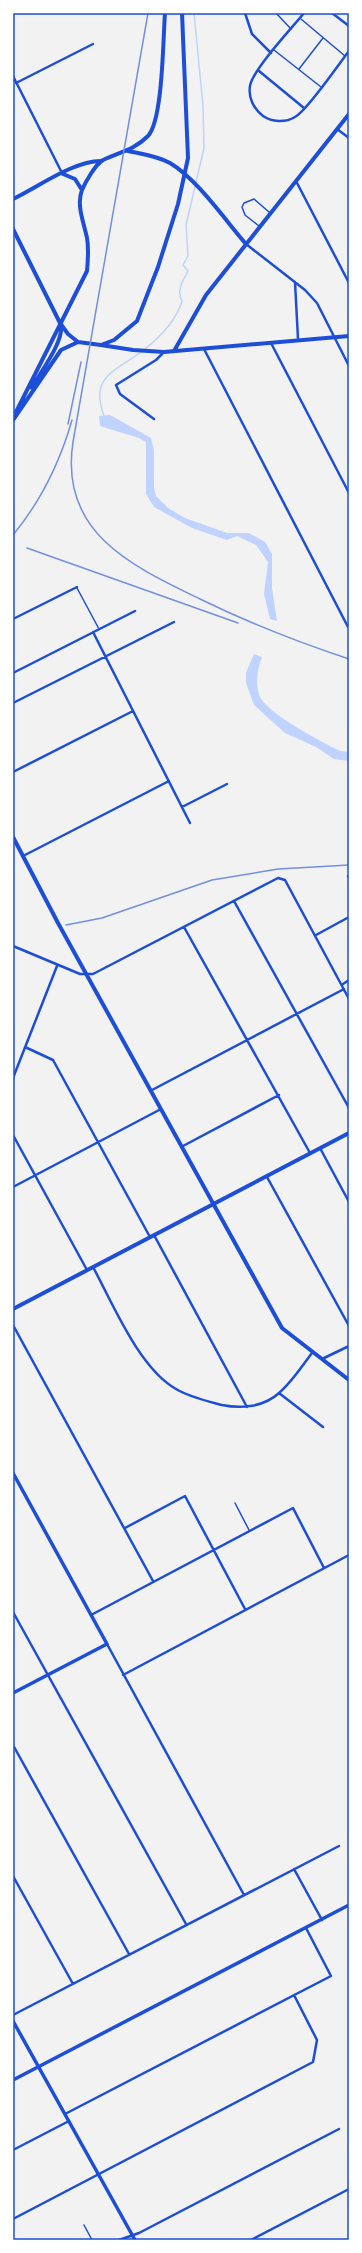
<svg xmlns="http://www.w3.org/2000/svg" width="362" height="2253" viewBox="0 0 362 2253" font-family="Cabin,sans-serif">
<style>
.water{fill:#bfd3fe}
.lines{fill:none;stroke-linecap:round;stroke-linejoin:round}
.stream{stroke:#bfd3fe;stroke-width:1.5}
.service{stroke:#1d4ed8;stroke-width:1.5}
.minor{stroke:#1d4ed8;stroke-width:2.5}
.tertiary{stroke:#1d4ed8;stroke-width:3.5}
.secondary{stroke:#1d4ed8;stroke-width:4}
.primary{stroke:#1d4ed8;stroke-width:4}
.rail{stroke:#7290e2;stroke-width:1.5}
.neatline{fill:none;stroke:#1d4ed8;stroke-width:1.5}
</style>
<rect width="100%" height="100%" fill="#f2f2f2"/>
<path class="water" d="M 110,415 L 151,438 L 154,450 L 154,487 L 156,496 L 168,508 L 185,518 L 227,533 L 249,533 L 265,542 L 272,554 L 272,588 L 277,621 L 270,619 L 264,594 L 268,562 L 256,545 L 237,536 L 227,540 L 192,528 L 154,507 L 146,494 L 146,442 L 139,438 L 100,426 L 99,416 Z
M 254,654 L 262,657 C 257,670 255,684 260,697 C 268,714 322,742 340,751 L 349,752 L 349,761 L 334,759 L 316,747 L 285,733 L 254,705 L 246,683 L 246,673 Z"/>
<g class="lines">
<path class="stream" d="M 145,349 C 160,337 176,321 182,301 C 176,291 183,280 188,271 L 183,265 L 188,256 L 186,225 L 204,148 L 203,106 L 194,13
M 104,416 C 89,375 116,372 142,351"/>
<path class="service" d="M 276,13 L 291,29
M 301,19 L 345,56
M 274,50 L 321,87
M 299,69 L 323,38
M 259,226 L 245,215 L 242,207 L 244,203 L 254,199 L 269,212
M 77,588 L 99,629
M 235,1503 L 249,1530
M 84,2225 L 92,2240"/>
<path class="minor" d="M 245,13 L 252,34 L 271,53
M 304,13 C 292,28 253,69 250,86 C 248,98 254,109 263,116 C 272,122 285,123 295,117 C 307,111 338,65 349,51
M 332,13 L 349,26
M 259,71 L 304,108
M 13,76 L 62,173
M 16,83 L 93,44
M 337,129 L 349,138
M 296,181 L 349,283
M 246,244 L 305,290 L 317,303 L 349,366
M 295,282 L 298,339
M 271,343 L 349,493
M 204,349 L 348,627
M 154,419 L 120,394 L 116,385 L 156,360 L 164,352
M 13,619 L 77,587
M 93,632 L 190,823
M 13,673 L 135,611
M 13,703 L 174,622
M 13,772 L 133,711
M 182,807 L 227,784
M 23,856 L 169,781
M 348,876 L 349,878
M 234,901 L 349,1108
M 184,927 L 310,1153
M 316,935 L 349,917
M 13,946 L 80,974 L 93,974 L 278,878 L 285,880 L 349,999
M 343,984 L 349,980
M 25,1047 L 53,1060 L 150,1237
M 13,1078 L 57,966
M 152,1090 L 344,989
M 13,1135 L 87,1270
M 183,1146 L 279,1095
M 320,1148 L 349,1202
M 267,1177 L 349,1326
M 13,1187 L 161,1109
M 154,1235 L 247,1407
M 93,1267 C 113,1304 139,1368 176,1389 C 189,1397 207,1401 222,1405 C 241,1409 264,1407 279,1393 C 292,1382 302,1366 312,1353
M 13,1325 L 153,1581
M 322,1359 L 349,1346
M 279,1393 L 323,1427
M 125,1528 L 185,1496 L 245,1609
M 13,1612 L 186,1924
M 91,1615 L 293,1508 L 324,1568
M 107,1644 L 244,1895
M 123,1675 L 349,1555
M 13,1745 L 129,1954
M 294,1869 L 322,1920
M 13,1876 L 73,1984
M 13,2015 L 339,1846
M 65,2114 L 331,1976 L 306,1928
M 13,2150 L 69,2121
M 13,2219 L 313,2062 L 317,2040 L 294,1995
M 119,2240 L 139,2233 L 339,2129
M 251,2240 L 349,2189"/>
<path class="tertiary" d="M 13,1473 L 107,1644 L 13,1693
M 13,2021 L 135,2240
M 13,2080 L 349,1905"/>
<path class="secondary" d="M 128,151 C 142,154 157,156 170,163 C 197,179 225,220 246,244
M 101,345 L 133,350 L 164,352 L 349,336
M 174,351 L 206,295 L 349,114
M 13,837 L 58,923 L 282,1328 L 349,1380
M 13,1309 L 349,1133"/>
<path class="primary" d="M 63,174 L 75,179 L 82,190
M 13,199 C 38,187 75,160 102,161
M 13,229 L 60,323 L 68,334 L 78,342
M 32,388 C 40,372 64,342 61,325
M 16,412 L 87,271 C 88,260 89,249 87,238 C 84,223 76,205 82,190 C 86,181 95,165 103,160 C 120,152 134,150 148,136 C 163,120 163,38 165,13
M 13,420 L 61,350 L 78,342 L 101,345 L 114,340 L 137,321 L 158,267 L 178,204 L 188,158 L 182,13"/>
<path class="rail" d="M 148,13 L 73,442 C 59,533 132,566 200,599 C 249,623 298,642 349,659
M 68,424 L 81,362
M 13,535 C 41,501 60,462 72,420
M 27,548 L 238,623
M 66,925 L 102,918 L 212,880 L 278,869 L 349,865"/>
</g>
<rect width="362" height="2253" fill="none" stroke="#ffffff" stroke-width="28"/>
<rect x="14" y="14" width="334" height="2225" class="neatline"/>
</svg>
